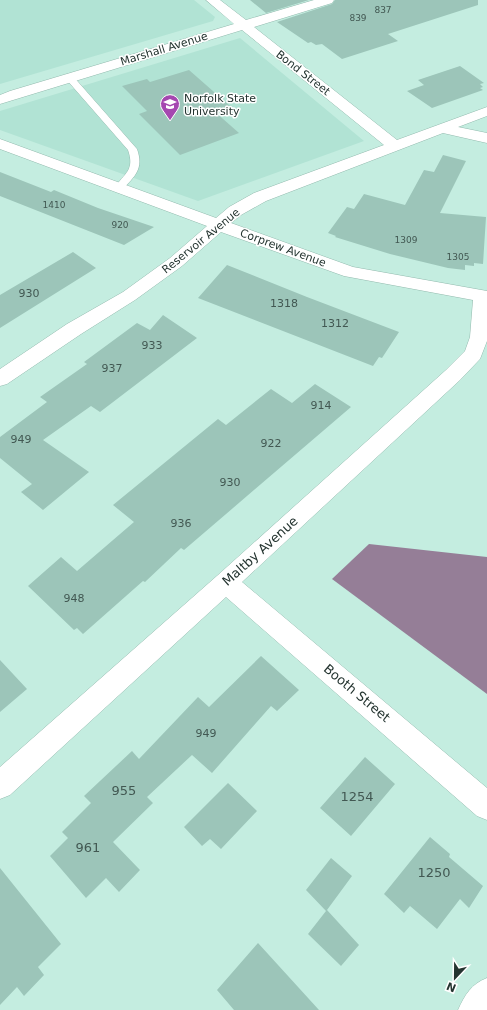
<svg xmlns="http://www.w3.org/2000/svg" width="487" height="1010" viewBox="0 0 487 1010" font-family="'DejaVu Sans',sans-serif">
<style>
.built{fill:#b1e3d4}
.water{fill:#957e97}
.building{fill:#9cc5b9}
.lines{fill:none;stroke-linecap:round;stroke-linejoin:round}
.service-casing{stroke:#93baae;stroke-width:1}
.minor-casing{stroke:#93baae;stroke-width:1}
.service{fill:#fff;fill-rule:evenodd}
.minor{fill:#fff;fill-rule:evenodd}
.labels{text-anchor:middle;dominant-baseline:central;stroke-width:3;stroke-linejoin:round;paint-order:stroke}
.far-number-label{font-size:9px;fill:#425852}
.far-street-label{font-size:11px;fill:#243430;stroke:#fff}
.far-poi-label{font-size:11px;fill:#243430;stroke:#fff;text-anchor:start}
.number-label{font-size:11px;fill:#425852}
.street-label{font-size:13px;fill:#243430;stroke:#fff}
.near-number-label{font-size:13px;fill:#425852}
</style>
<rect width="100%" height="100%" fill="#c4ede0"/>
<path class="built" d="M 0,0 L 194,0 L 215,17 L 213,21 L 0,84 Z
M 240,38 L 364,141 L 198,201 L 0,130 L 0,111 Z"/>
<path class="water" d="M 369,544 L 487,557 L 487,694 L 332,579 Z"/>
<path class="building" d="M 250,0 L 309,0 L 266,13 Z
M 335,0 L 478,0 L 478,5 L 388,34 L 398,41 L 342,59 L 322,44 L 316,45 L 311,42 L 308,43 L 277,22 L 332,4 Z
M 460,66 L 484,83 L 480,84 L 483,87 L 480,88 L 483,90 L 432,108 L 407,91 L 424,85 L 418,80 Z
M 189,70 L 230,106 L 214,111 L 239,133 L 180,155 L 139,114 L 147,111 L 122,86 L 147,79 L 150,82 Z
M 443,155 L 466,161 L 440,213 L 486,217 L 483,264 L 474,263 L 474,266 L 465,265 L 465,270 L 448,268 L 390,254 L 335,237 L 336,236 L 328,233 L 347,207 L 354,209 L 364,194 L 405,205 L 424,170 L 434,172 Z
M 0,172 L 51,192 L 54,190 L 98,208 L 154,227 L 124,245 L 0,196 Z
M 73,252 L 96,268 L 0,328 L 0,295 Z
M 227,265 L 307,297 L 399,332 L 382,358 L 379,357 L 373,366 L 198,298 Z
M 163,315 L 197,338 L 100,412 L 91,406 L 43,440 L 89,472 L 43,510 L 21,492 L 32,484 L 0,458 L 0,437 L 47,402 L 40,397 L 87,364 L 84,362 L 137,323 L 150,330 Z
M 315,384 L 351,407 L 184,550 L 181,548 L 145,582 L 143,581 L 83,634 L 77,628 L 74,630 L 28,586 L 61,557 L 77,571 L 134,522 L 113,505 L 218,419 L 226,425 L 271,389 L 292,403 Z
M 261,656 L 299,690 L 277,711 L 271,706 L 212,773 L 192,755 L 147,797 L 153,803 L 113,842 L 140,870 L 119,892 L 106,878 L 86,898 L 50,856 L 68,838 L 62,832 L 91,803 L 84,796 L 132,751 L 139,759 L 198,697 L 209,707 Z
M 0,660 L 27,689 L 0,712 Z
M 365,757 L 395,784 L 351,836 L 320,808 Z
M 228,783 L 257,811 L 221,849 L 210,839 L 202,846 L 184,827 Z
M 430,837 L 450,854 L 449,857 L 483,886 L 469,908 L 460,899 L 437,929 L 410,906 L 404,913 L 384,894 Z
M 331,858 L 352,876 L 327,910 L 359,945 L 341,966 L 308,934 L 326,911 L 306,890 Z
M 0,868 L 61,944 L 38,967 L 44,975 L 24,996 L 17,987 L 0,1005 Z
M 258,943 L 319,1010 L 234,1010 L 217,990 Z"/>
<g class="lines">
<defs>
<path id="service" d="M 69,74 L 72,75 L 137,149 C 144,169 135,176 122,190 L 116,190 L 114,188 C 125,173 135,170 128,150 L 66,79 L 65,77 L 66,75 Z"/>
<path id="minor" d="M 206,0 L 220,0 L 246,20 L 314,0 L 334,0 L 332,3 L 254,27 L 397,140 L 487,107 L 487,116 L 458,127 L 487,133 L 487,143 L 443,133 L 266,201 L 241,215 L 231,223 L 353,267 L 487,291 L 487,341 L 480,359 L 460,380 L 242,582 L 487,788 L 487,820 L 477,816 L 226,597 L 10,795 L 0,799 L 0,767 L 218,575 L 446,370 L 465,351 L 470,337 L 473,300 L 344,276 L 221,232 L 182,266 L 135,300 L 81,334 L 7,384 L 0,386 L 0,369 L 67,324 L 123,292 L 170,258 L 207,226 L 0,149 L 0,139 L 216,218 L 229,207 L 254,193 L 384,145 L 242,30 L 0,104 L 0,95 L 10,91 L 234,24 Z
M 487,978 L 487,1010 L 458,1010 C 465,995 471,984 487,978 Z"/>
</defs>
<use href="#service" class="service-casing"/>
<use href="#minor" class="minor-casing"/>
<use href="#service" class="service"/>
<use href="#minor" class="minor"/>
</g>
<defs>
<symbol id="university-pin" viewBox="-11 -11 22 30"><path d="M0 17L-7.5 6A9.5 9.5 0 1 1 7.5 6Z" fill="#a547b0" stroke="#fff"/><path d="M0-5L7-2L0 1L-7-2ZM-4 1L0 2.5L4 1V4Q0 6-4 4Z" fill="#fff"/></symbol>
</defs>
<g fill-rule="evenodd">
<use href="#university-pin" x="159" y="93" width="22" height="30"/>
</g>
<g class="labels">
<g class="far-number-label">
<text x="383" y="10">837</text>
<text x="358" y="18">839</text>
<text x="54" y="205">1410</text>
<text x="120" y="225">920</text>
<text x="406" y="240">1309</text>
<text x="458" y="257">1305</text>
</g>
<g class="far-street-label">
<text transform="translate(164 49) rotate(-17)">Marshall Avenue</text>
<text transform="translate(303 73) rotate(38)">Bond Street</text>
<text transform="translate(201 241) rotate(-39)">Reservoir Avenue</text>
<text transform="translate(283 248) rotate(20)">Corprew Avenue</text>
</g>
<g class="far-poi-label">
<text x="184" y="98">Norfolk State<tspan x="184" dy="13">University</tspan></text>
</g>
<g class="number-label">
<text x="29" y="293">930</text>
<text x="284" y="303">1318</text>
<text x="335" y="323">1312</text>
<text x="152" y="345">933</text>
<text x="112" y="368">937</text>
<text x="321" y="405">914</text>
<text x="21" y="439">949</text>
<text x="271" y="443">922</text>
<text x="230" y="482">930</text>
<text x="181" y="523">936</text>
<text x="74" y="598">948</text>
<text x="206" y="733">949</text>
</g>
<g class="street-label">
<text transform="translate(260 551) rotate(-42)">Maltby Avenue</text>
<text transform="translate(357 693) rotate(40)">Booth Street</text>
</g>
<g class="near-number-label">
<text x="124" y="790">955</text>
<text x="357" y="796">1254</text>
<text x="88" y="847">961</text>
<text x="434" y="872">1250</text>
</g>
</g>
<g transform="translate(455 978) rotate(202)" stroke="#ffffff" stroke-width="3" paint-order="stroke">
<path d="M0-3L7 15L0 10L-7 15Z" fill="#243430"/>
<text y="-6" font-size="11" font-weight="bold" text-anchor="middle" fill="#243430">N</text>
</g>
</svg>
